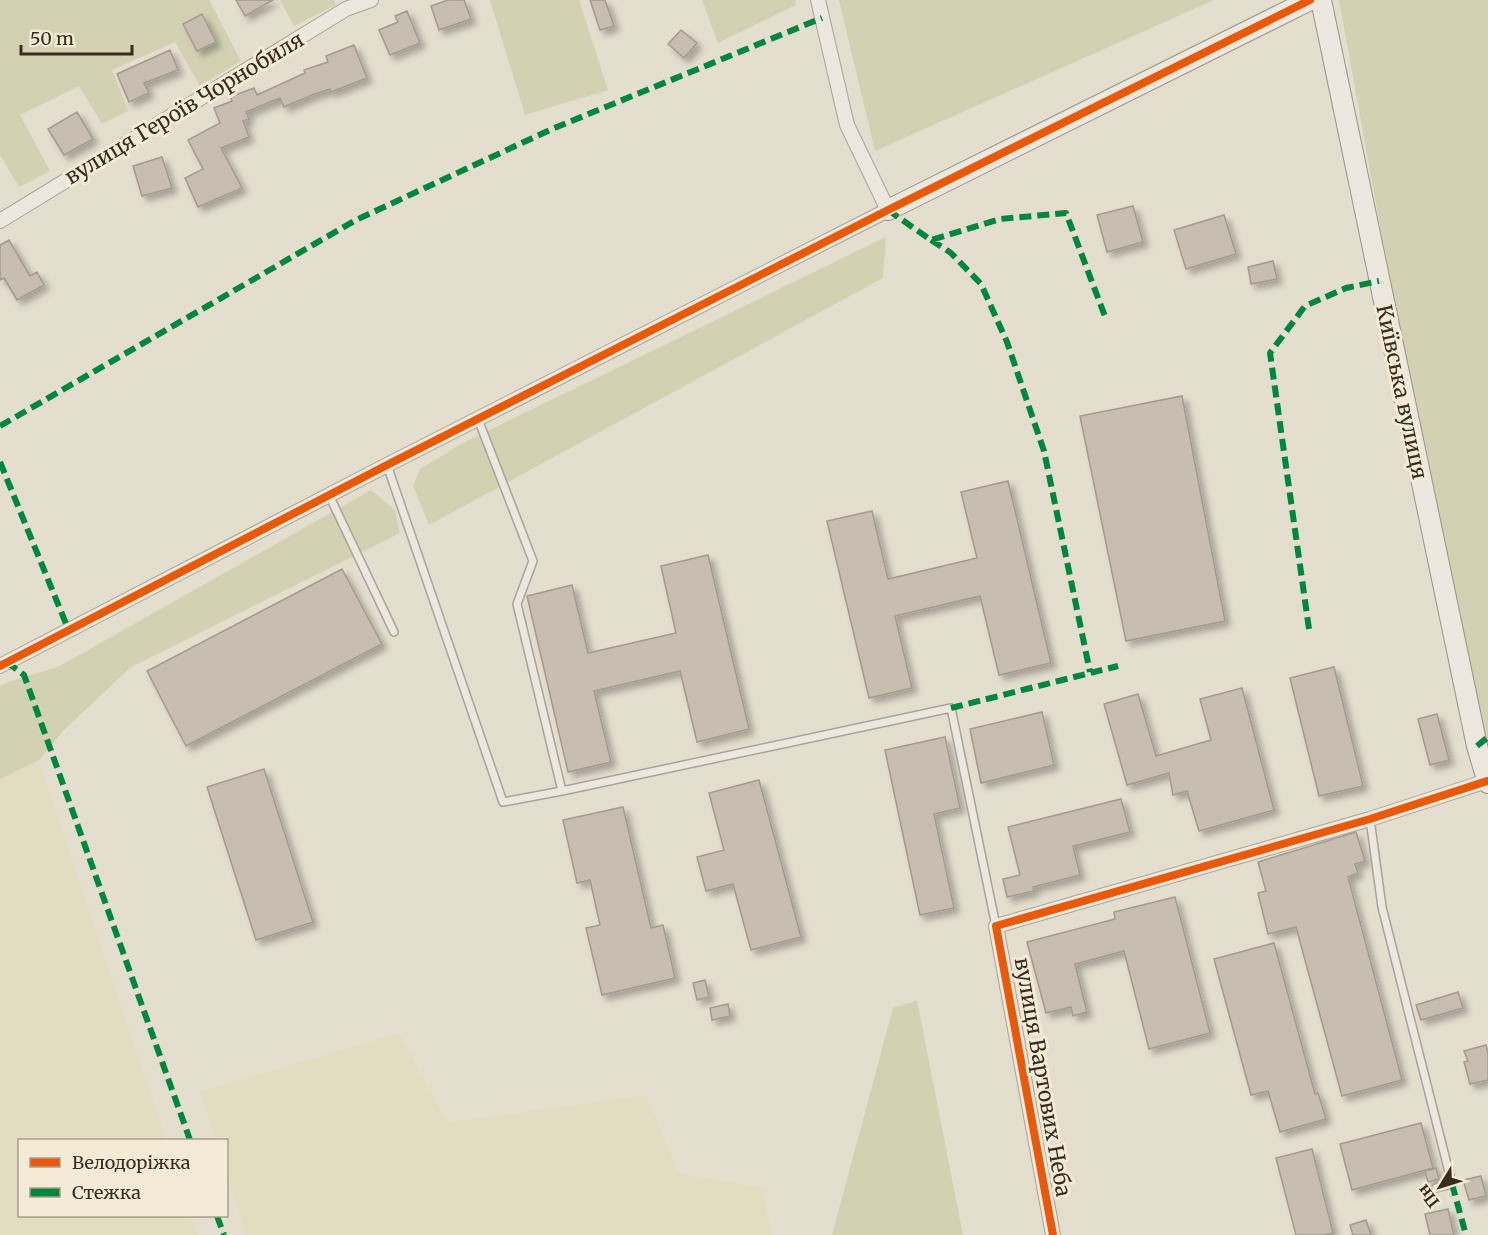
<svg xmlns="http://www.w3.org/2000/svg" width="1488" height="1235" viewBox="0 0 1488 1235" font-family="Merriweather,serif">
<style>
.farmland{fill:#e2dcc1}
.green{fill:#d2d2b3}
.building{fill:#c7bdb0;stroke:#a49a8e;stroke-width:1.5;filter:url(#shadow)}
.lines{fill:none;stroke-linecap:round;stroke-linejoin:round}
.lane-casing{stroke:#a9a398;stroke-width:10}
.street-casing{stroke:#a9a398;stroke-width:16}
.secondary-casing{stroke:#999388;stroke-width:22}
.lane{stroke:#ece8e0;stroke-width:7}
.street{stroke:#ece8e0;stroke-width:14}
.secondary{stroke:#ece8e0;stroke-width:20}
.quiet{stroke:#00873e;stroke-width:6;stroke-dasharray:12 6;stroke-linecap:butt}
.cycleway-casing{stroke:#f4ebd6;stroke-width:11}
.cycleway{stroke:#e8590c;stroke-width:8}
.labels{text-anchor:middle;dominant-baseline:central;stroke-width:6;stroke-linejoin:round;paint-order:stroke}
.street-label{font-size:21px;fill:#382c20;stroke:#f4ebd6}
</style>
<defs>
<filter id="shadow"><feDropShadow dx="5" dy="5" stdDeviation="3" flood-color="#0004"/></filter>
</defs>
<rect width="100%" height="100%" fill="#e4decf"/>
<path class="farmland" d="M 39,760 L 166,1140 L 20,1140 L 20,1216 L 190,1216 L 197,1235 L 0,1235 L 0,779 Z
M 399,1033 L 447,1123 L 646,1095 L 678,1173 L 762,1188 L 772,1235 L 246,1235 L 227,1174 L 226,1140 L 216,1140 L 200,1092 Z"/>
<path class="green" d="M 0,0 L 209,0 L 241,61 L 200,86 L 175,42 L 112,70 L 128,111 L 102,124 L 79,86 L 20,115 L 50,171 L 19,187 L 0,155 Z
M 280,0 L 334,0 L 336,5 L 294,26 Z
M 490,0 L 579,0 L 608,90 L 525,115 Z
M 702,0 L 795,0 L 796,5 L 718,43 Z
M 839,0 L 1214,0 L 875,151 Z
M 1339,0 L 1488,0 L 1488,783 L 1470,721 Z
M 886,237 L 883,278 L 429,525 L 413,486 L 420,469 L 463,443 Z
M 371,490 L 395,510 L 400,533 L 131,667 L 63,731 L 39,760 L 0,779 L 0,686 L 8,682 L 58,667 Z
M 917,1000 L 963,1235 L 832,1235 L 893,1008 Z"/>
<path class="building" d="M 236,0 L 273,0 L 245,16 Z
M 448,0 L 464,0 L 471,19 L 439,30 L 431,6 Z
M 590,0 L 605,0 L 614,26 L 600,30 Z
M 407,11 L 420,43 L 390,55 L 379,30 L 398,22 L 395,16 Z
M 202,14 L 216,42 L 197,51 L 183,24 Z
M 681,30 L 697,43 L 684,58 L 668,44 Z
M 354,45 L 367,78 L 331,92 L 330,89 L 312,95 L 284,107 L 280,98 L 246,112 L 249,119 L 243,121 L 249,137 L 221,148 L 242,188 L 198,207 L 185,178 L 203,169 L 188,140 L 220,123 L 214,108 L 232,101 L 230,97 L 254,88 L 257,95 L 305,73 L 304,70 L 328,62 L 326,56 Z
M 170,50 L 178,70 L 144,83 L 149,93 L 129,102 L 117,74 Z
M 77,112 L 93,139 L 64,155 L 48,129 Z
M 162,157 L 172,188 L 142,196 L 133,166 Z
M 1133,206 L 1143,242 L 1107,252 L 1097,215 Z
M 1224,215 L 1236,254 L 1186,269 L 1174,230 Z
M 9,240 L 30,276 L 37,272 L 44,285 L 17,300 L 4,278 L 0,280 L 0,245 Z
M 1273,261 L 1277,279 L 1251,284 L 1248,267 Z
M 1182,396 L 1225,621 L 1126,641 L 1080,416 Z
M 1008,481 L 1051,663 L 999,675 L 980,596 L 895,616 L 912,688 L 869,698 L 827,521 L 872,511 L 888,579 L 977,558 L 961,492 Z
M 708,555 L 749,729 L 697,742 L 680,671 L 594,691 L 611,762 L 568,772 L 527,596 L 572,585 L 588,653 L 676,633 L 661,566 Z
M 342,569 L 382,644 L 186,746 L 147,671 Z
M 1334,667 L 1363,786 L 1319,796 L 1290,678 Z
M 1242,688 L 1274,810 L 1199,831 L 1187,791 L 1173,795 L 1169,773 L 1127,785 L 1104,704 L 1138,694 L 1156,756 L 1211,740 L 1200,699 Z
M 1042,712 L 1054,765 L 981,783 L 970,729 Z
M 1437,714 L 1449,760 L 1430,765 L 1418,719 Z
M 945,737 L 960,808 L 934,814 L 954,908 L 920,915 L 885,750 Z
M 264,769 L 313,922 L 256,940 L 207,787 Z
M 759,780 L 801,937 L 751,950 L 733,884 L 706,891 L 697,857 L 724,850 L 709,793 Z
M 1121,799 L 1130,832 L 1073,846 L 1080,875 L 1033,887 L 1034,891 L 1007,897 L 1003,879 L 1020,875 L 1008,827 Z
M 623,807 L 651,928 L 663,925 L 675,978 L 602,995 L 586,928 L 600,925 L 590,880 L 577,883 L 563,820 Z
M 1356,832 L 1365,861 L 1355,864 L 1358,873 L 1348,877 L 1402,1080 L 1342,1096 L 1296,927 L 1268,934 L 1258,893 L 1266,891 L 1258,862 Z
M 1175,897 L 1210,1033 L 1149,1049 L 1124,951 L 1075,964 L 1087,1012 L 1073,1016 L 1071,1007 L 1046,1013 L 1027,942 L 1115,919 L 1114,912 Z
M 1274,943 L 1315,1094 L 1318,1093 L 1326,1119 L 1280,1132 L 1268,1091 L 1251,1095 L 1214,959 Z
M 705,980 L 709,997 L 697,1000 L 693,983 Z
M 1458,992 L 1463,1008 L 1421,1020 L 1416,1005 Z
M 728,1004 L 730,1016 L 712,1020 L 710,1008 Z
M 1486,1045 L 1488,1053 L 1488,1080 L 1470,1084 L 1464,1062 L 1468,1061 L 1464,1051 Z
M 1421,1123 L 1433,1168 L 1352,1190 L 1340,1144 Z
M 1312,1149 L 1333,1233 L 1324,1235 L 1296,1235 L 1276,1158 Z
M 1436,1168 L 1439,1179 L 1428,1182 L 1425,1171 Z
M 1481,1176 L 1486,1196 L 1469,1200 L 1463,1180 Z
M 1448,1209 L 1454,1235 L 1430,1235 L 1425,1214 Z
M 1366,1220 L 1371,1235 L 1353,1235 L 1350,1225 Z"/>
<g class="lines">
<defs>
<path id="lane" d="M 478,419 L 533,561 L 517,604 L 562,791
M 387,465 L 503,802 L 562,791 L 951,708 L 996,926
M 329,495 L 394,632
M 1370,819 L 1382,907 L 1452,1184 L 1436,1188"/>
<path id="street" d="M 0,221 L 346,9 L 371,0
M 0,666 L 387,465 L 888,210 L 847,125 L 818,0
M 1053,1235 L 996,926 L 1370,819 L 1487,781"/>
<path id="secondary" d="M 1321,0 L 1477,746 L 1488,783
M 888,210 L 1310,0"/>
</defs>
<use href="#lane" class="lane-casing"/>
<use href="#street" class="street-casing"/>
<use href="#secondary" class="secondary-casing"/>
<use href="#lane" class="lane"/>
<use href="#street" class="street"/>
<use href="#secondary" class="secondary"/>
<path class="quiet" d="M 888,210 L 931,240 L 1000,219 L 1066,213 L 1106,319
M 931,240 L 951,253 L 981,284 L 1007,342 L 1044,451 L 1090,672
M 0,426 L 356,220 L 552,129 L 822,18
M 0,462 L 69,631
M 1309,629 L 1270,353 L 1305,306 L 1346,288 L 1379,281
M 7,662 L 24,675 L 190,1140
M 951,708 L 1118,666
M 1477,746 L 1488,737
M 1452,1184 L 1466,1235
M 217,1216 L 224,1235"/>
<defs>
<path id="cycleway" d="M 0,666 L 387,465 L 888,210 L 1310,0
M 1053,1235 L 996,926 L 1370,819 L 1487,781"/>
</defs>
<use href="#cycleway" class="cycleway-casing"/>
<use href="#cycleway" class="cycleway"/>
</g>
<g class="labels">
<g class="street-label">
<text transform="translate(184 108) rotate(-31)">вулиця Героїв Чорнобиля</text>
<text transform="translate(1402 392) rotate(78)">Київська вулиця</text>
<text transform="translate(1043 1077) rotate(80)">вулиця Вартових Неба</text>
</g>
</g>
<rect x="18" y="1139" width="210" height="78" fill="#f4ebd6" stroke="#a99f8d" stroke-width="1.5"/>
<rect x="30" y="1158" width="30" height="9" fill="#e8590c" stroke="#a99f8d" stroke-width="1.5"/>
<text x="72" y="1169" font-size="18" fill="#382c20">Велодоріжка</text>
<rect x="30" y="1188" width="30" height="9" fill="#00873e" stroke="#a99f8d" stroke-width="1.5"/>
<text x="72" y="1199" font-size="18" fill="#382c20">Стежка</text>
<g transform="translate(1440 1187) rotate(232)" stroke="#f4ebd6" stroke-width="4.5" paint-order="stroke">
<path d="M0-4.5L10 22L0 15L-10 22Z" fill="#382c20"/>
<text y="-9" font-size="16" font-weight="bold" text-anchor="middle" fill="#382c20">Пн</text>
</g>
<path d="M21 45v9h111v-9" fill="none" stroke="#382c20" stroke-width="3"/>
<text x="30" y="45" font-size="18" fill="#382c20" stroke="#f4ebd6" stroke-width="4.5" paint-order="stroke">50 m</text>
</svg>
